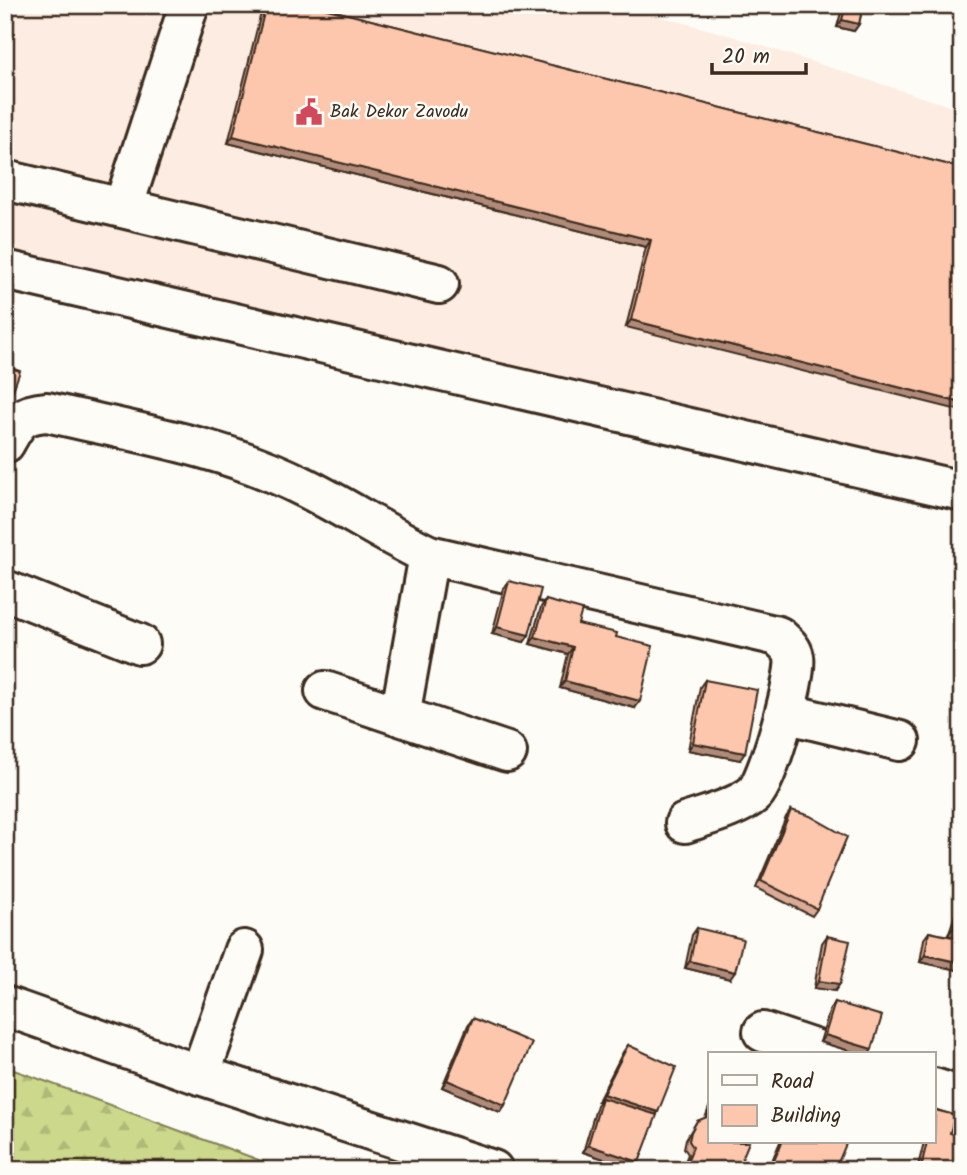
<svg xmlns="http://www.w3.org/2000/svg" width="967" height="1175" viewBox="0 0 967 1175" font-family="Kalam,sans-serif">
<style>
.built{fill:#fdece1}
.forest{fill:url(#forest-firs);stroke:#848155;stroke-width:2}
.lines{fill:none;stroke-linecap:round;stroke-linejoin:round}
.minor-casing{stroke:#3b2a1e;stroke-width:44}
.minor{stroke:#fdfcf7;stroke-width:38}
.wall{fill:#daab96;stroke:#3b2a1e;stroke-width:2}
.shaded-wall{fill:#b18b7a;stroke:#3b2a1e;stroke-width:2}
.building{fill:#fdc7ae;stroke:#3b2a1e;stroke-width:2}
.labels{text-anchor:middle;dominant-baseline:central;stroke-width:5;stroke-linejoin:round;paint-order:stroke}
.poi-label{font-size:18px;fill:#3b2a1e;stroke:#fdfcf7;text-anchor:start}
</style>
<defs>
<pattern id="forest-firs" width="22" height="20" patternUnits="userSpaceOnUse" patternTransform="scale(1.75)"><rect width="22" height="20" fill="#ccd88c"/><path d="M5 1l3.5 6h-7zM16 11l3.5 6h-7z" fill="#b0ba78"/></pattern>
</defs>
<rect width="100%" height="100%" fill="#fdfcf7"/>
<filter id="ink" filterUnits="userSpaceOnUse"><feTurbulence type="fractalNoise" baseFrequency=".0143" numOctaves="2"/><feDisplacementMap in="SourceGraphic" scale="14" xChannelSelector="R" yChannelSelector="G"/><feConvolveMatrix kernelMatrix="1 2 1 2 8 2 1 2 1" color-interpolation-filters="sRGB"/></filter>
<g filter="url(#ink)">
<path class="built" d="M 5,5 L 618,5 L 725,34 L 962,110 L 962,468 L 756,425 L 5,256 Z"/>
<path class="forest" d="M 5,1067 L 31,1076 L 286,1170 L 5,1170 Z"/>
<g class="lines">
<defs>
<path id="minor" d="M 5,180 L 439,284
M 123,208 L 189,5
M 5,270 L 962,491
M 5,443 C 17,422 20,414 47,412 C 132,432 223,446 302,486 C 345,507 385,534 429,555 L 400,716
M 429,555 L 778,636 C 785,643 792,647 794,657 C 798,675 767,784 754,794 C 737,808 705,816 685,823
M 5,590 L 140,644
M 325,691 L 507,752
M 785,713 L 900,741
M 5,1006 L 200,1075 L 493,1170
M 763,1032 L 829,1054
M 200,1075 L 244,950
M 934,1088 L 962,1097"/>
</defs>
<use href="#minor" class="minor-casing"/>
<use href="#minor" class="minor"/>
</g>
<path class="wall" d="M 263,5 L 311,5 L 962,168 L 626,327 L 646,247 L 228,143 Z
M 843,5 L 863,5 L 859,24 L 854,31 L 837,27 Z
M 509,581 L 529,635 L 524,642 L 492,634 L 504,588 Z
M 546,600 L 578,624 L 616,637 L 635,708 L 560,688 L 568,654 L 530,644 L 541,607 Z
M 705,680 L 740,760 L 688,750 L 700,687 Z
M 791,810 L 817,909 L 812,916 L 756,888 L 786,817 Z
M 962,895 L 962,971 L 920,962 L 924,939 L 929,932 L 954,937 L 948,935 Z
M 697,928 L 730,979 L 685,968 L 692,935 Z
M 827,936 L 835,991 L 814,988 L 822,943 Z
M 835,1002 L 872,1049 L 869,1054 L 860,1054 L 820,1042 L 830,1009 Z
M 473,1018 L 505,1105 L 500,1112 L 442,1087 L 468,1025 Z
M 628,1045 L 656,1115 L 639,1162 L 634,1169 L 583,1152 L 597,1105 L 600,1101 L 598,1101 L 623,1052 Z
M 710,1105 L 710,1142 L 740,1164 L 737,1170 L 684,1170 L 682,1169 L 688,1154 L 684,1148 L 686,1139 L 697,1121 L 705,1118 Z
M 935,1110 L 950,1133 L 962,1170 L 917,1170 L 924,1142 L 934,1142 Z
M 780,1142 L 842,1142 L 835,1170 L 768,1170 Z"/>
<path class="shaded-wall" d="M 842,20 L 859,24 L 854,31 L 837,27 Z
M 233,136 L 651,240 L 646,247 L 228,143 Z
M 631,320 L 962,403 L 962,411 L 626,327 Z
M 497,627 L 529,635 L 524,642 L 492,634 Z
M 535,637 L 573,647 L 568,654 L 530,644 Z
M 565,681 L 640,701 L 635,708 L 560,688 Z
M 693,743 L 745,753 L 740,760 L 688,750 Z
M 953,928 L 962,931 L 962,940 L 948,935 Z
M 925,955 L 962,963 L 962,971 L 920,962 Z
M 690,961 L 735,972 L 730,979 L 685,968 Z
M 819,981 L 840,984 L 835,991 L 814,988 Z
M 825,1035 L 872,1049 L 869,1054 L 860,1054 L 820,1042 Z
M 447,1080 L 505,1105 L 500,1112 L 442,1087 Z
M 603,1094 L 658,1112 L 653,1119 L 602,1098 L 600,1101 L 598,1101 Z
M 588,1145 L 639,1162 L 634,1169 L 583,1152 Z
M 687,1162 L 706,1170 L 682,1169 Z
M 735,1164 L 740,1164 L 737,1170 L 731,1170 Z
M 921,1167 L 933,1170 L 919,1170 Z"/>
<path class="building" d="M 266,5 L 311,5 L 962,168 L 962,403 L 631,320 L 651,240 L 233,136 Z
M 846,5 L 863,5 L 859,24 L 842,20 Z
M 5,366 L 20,371 L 5,412 Z
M 509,581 L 541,589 L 529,635 L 497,627 Z
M 546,600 L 582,610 L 578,624 L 617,633 L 616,637 L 653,646 L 640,701 L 565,681 L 573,647 L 535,637 Z
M 705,680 L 757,690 L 745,753 L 693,743 Z
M 791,810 L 810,816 L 847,837 L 817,909 L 761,881 Z
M 962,902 L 962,931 L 953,928 Z
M 697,928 L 743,939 L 735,972 L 690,961 Z
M 929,932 L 962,939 L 962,963 L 925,955 Z
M 827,936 L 850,941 L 840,984 L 819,981 Z
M 835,1002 L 882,1016 L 872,1049 L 825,1035 Z
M 473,1018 L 532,1043 L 505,1105 L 447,1080 Z
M 628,1045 L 676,1067 L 658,1112 L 603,1094 Z
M 602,1098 L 657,1115 L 639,1162 L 588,1145 Z
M 710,1110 L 710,1142 L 749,1142 L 740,1164 L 735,1164 L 732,1170 L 706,1170 L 687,1162 L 693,1147 L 689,1141 L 691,1132 L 697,1121 L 707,1117 Z
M 935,1110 L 955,1115 L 950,1133 L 962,1136 L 962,1170 L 933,1170 L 921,1167 L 927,1142 L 934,1142 Z
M 782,1142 L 842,1142 L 846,1144 L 835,1170 L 770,1170 Z"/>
</g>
<defs>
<symbol id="civic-bare" viewBox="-9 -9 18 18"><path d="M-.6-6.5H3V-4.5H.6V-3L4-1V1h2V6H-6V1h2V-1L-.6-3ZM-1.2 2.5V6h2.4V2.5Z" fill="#d1495b" stroke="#fdfcf7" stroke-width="2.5" paint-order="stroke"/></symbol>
</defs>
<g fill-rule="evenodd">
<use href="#civic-bare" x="290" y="93" width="38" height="38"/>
</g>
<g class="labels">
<g class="poi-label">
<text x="330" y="112">Bak Dekor Zavodu</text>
</g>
</g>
<rect width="967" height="1175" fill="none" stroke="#fdfcf7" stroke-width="28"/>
<rect x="14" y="14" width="939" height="1147" fill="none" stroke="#3b2a1e" stroke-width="2.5" filter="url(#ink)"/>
<rect x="708" y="1052" width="228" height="91" fill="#fdfcf7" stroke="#afa8a0" stroke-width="2"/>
<rect x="722" y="1075" width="35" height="10" fill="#fdfcf7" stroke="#afa8a0" stroke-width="2"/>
<text x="771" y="1088" font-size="21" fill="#3b2a1e">Road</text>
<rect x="722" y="1105" width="35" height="21" fill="#fdc7ae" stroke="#afa8a0" stroke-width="2"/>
<text x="771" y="1122" font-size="21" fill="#3b2a1e">Building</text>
<path d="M712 63v10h94v-10" fill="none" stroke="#3b2a1e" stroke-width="3.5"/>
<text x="722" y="63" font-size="21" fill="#3b2a1e" stroke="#fdfcf7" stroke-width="5" paint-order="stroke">20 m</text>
</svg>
